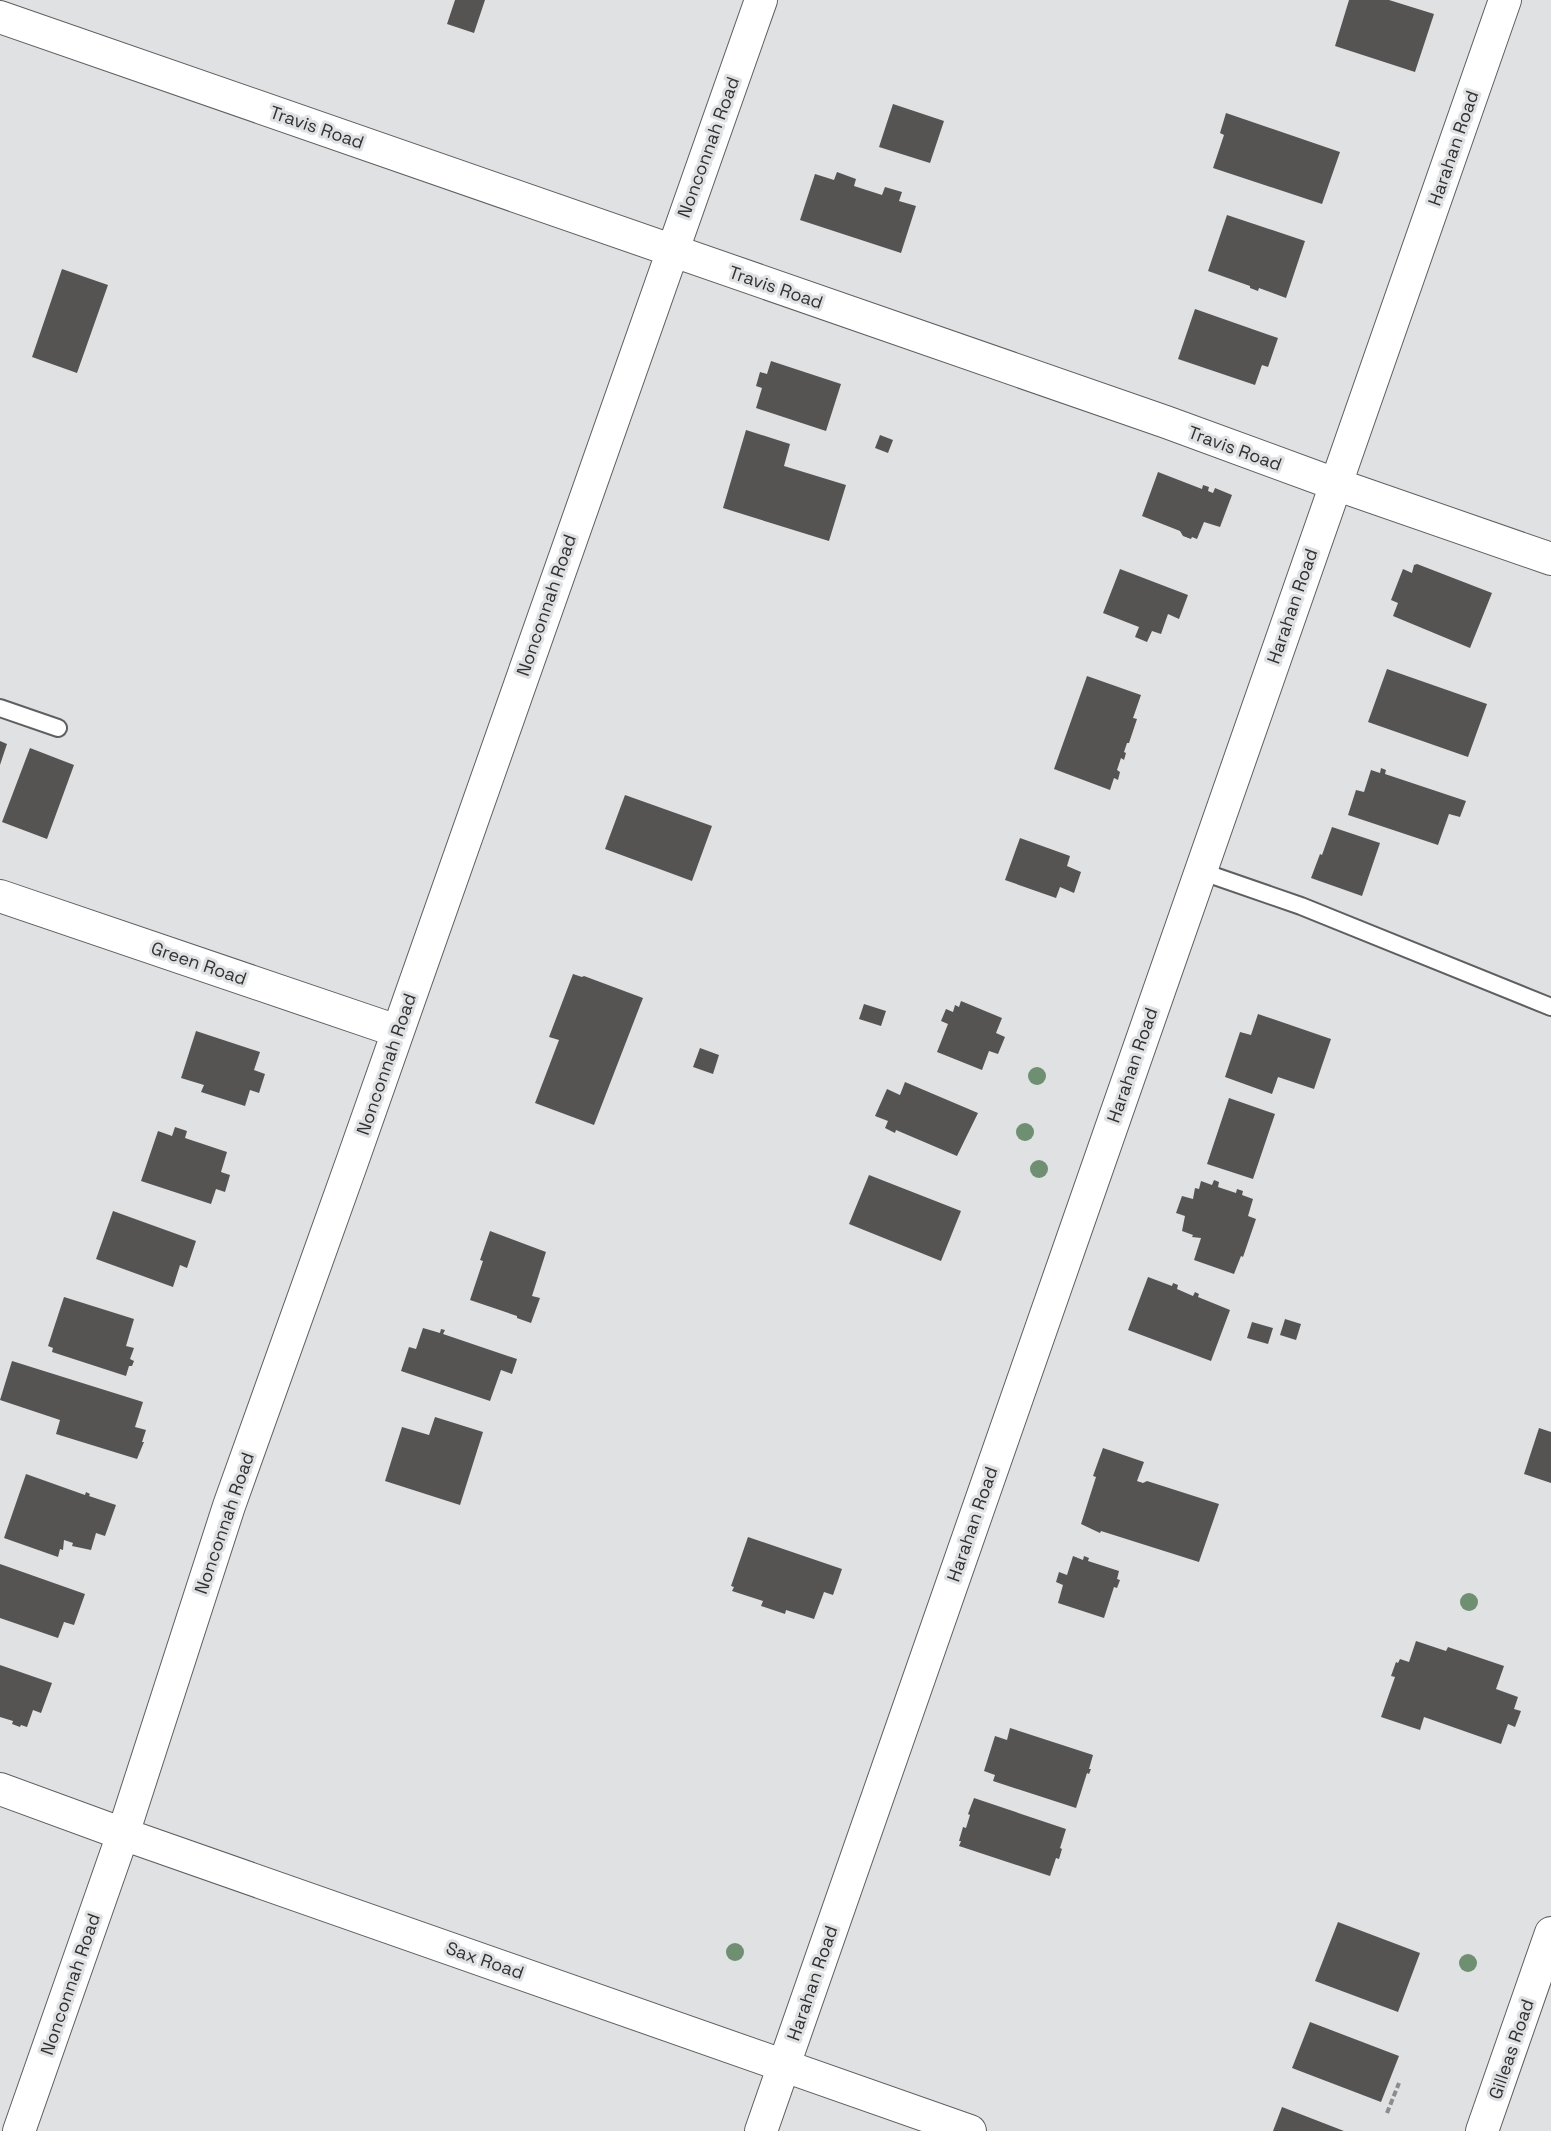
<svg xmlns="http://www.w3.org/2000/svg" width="1551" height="2131" viewBox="0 0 1551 2131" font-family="'Space Grotesk',sans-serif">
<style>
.building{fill:#565453}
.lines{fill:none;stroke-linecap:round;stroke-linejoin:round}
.service-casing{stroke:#5e5f61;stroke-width:20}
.minor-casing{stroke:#5e5f61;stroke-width:34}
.path{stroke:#8b8c8e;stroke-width:4;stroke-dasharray:6 3;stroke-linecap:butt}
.service{stroke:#fff;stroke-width:16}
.minor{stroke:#fff;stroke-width:32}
.tree{fill:#6e8f71}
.labels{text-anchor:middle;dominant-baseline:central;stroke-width:6;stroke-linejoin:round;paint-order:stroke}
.street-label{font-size:18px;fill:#313232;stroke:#e0e1e3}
</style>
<rect width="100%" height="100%" fill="#e0e1e3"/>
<path class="building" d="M 455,0 L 485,0 L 474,33 L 447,24 Z
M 1349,0 L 1389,0 L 1434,14 L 1415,72 L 1335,46 Z
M 893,104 L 944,121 L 930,163 L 879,147 Z
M 1226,113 L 1340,152 L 1322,204 L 1213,168 L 1224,135 L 1220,133 Z
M 837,172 L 856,179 L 854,186 L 882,195 L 885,187 L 902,192 L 899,201 L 916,206 L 901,253 L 800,220 L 815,174 L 834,180 Z
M 1227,215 L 1305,241 L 1286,298 L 1259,288 L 1258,291 L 1250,288 L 1250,286 L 1208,271 Z
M 62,269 L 108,285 L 77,373 L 32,357 Z
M 1195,309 L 1278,338 L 1268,367 L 1262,365 L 1255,385 L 1178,359 Z
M 771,361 L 841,384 L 826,431 L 756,408 L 762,388 L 756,386 L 760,372 L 767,374 Z
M 746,430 L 790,444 L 784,466 L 846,485 L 829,541 L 723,508 Z
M 880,435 L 893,440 L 888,453 L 875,448 Z
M 1158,472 L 1202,489 L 1203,485 L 1209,487 L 1208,491 L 1213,493 L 1215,488 L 1232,495 L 1220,527 L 1204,522 L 1197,539 L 1192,537 L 1191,539 L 1183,536 L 1180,531 L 1142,516 Z
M 1417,564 L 1492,593 L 1470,648 L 1393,616 L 1398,603 L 1391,600 L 1403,569 L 1412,573 L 1414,565 Z
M 1120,569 L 1188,595 L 1179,619 L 1168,614 L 1161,634 L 1152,631 L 1147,642 L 1135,637 L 1139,627 L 1103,613 Z
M 1387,669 L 1487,704 L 1468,757 L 1368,722 Z
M 1087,676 L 1141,695 L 1133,718 L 1137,719 L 1129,743 L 1127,743 L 1124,752 L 1126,753 L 1124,760 L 1121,758 L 1117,770 L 1120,772 L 1118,780 L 1114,778 L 1110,790 L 1054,769 Z
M 0,741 L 7,744 L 0,765 Z
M 30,748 L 74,765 L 47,839 L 2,822 Z
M 1381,768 L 1386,770 L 1385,774 L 1466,801 L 1460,817 L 1449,814 L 1438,845 L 1348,815 L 1356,790 L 1364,792 L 1371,770 L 1380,773 Z
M 625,795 L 712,826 L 692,881 L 605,849 Z
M 1332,827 L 1380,843 L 1362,896 L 1311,878 L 1320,854 L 1322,855 Z
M 1020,838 L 1070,856 L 1067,866 L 1081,872 L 1074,893 L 1060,887 L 1056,898 L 1005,880 Z
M 573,974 L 582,977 L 584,976 L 643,998 L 594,1125 L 535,1103 L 559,1040 L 549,1037 Z
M 961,1001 L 1002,1018 L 996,1033 L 1005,1037 L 998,1054 L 989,1051 L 982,1070 L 937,1052 L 948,1024 L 941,1021 L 946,1009 L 953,1012 L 955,1005 L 959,1007 Z
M 864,1004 L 886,1011 L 881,1026 L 859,1019 Z
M 1258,1014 L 1331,1039 L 1314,1089 L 1278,1077 L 1272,1094 L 1225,1077 L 1240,1032 L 1251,1035 Z
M 196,1031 L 260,1052 L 254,1070 L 265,1074 L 259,1093 L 250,1090 L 245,1106 L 201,1092 L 204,1085 L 181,1078 Z
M 700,1048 L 719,1055 L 713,1074 L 693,1067 Z
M 905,1082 L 978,1113 L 957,1156 L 896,1130 L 895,1133 L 885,1128 L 888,1121 L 875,1116 L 887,1089 L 900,1095 Z
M 1229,1098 L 1275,1114 L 1253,1179 L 1207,1164 Z
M 175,1127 L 187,1131 L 185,1138 L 227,1152 L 221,1172 L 230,1175 L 225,1192 L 216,1189 L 211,1204 L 141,1181 L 158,1131 L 172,1136 Z
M 869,1175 L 961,1211 L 941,1261 L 849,1224 Z
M 1214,1180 L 1219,1182 L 1218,1187 L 1236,1193 L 1237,1189 L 1243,1191 L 1242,1195 L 1253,1199 L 1248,1216 L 1256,1219 L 1243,1257 L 1241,1256 L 1234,1274 L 1194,1260 L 1201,1238 L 1192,1237 L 1193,1235 L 1182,1231 L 1185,1216 L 1176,1213 L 1182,1196 L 1193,1199 L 1195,1188 L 1199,1189 L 1201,1181 L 1212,1185 Z
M 113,1211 L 196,1241 L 187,1268 L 180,1265 L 173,1287 L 96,1259 Z
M 490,1231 L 546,1252 L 532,1296 L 540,1298 L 531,1323 L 517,1318 L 517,1316 L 470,1300 L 483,1261 L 480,1260 Z
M 1148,1277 L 1172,1286 L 1173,1283 L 1178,1285 L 1177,1289 L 1193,1296 L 1195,1292 L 1199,1294 L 1198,1297 L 1230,1310 L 1211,1361 L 1128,1330 Z
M 64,1297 L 134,1319 L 126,1346 L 134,1348 L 130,1359 L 134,1361 L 132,1366 L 129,1366 L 126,1376 L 52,1352 L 53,1348 L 48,1346 Z
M 1285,1319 L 1301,1324 L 1296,1340 L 1280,1335 Z
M 1252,1322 L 1273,1328 L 1268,1344 L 1247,1338 Z
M 423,1328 L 440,1333 L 441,1329 L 445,1330 L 443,1334 L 517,1359 L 512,1374 L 501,1370 L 490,1401 L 401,1371 L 409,1347 L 416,1349 Z
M 12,1361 L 143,1402 L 135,1427 L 146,1430 L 142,1442 L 144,1442 L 137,1459 L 56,1434 L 60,1420 L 0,1400 Z
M 435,1417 L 483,1432 L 460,1505 L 385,1481 L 402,1427 L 429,1435 Z
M 1539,1428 L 1551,1432 L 1551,1483 L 1524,1474 Z
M 1103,1448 L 1144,1462 L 1137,1481 L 1143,1483 L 1147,1481 L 1219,1504 L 1199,1562 L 1101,1531 L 1100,1533 L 1081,1524 L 1096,1477 L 1093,1476 Z
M 26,1474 L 85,1495 L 86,1492 L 90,1494 L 89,1496 L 116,1505 L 105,1536 L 96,1533 L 91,1550 L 72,1546 L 73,1543 L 64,1540 L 63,1550 L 60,1549 L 58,1557 L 4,1538 Z
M 748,1537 L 842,1569 L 833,1595 L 824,1592 L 814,1619 L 786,1610 L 785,1614 L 761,1606 L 763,1601 L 732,1591 L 734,1587 L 731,1586 Z
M 1073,1556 L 1083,1560 L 1084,1556 L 1089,1558 L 1088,1561 L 1119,1571 L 1117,1579 L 1120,1580 L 1117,1588 L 1114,1587 L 1104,1618 L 1058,1603 L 1063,1585 L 1056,1582 L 1059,1572 L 1067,1575 Z
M 0,1564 L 85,1594 L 74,1625 L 64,1622 L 58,1638 L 0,1618 Z
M 1416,1641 L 1446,1651 L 1448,1647 L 1504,1666 L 1496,1689 L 1518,1697 L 1514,1709 L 1521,1711 L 1515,1727 L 1508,1724 L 1501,1744 L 1424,1717 L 1420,1730 L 1381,1717 L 1395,1677 L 1391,1676 L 1396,1662 L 1398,1663 L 1400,1659 L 1409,1662 Z
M 0,1665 L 52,1683 L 41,1713 L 33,1710 L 27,1727 L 21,1725 L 20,1727 L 12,1724 L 13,1721 L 0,1717 Z
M 1010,1728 L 1093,1755 L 1089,1769 L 1091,1769 L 1089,1774 L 1087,1773 L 1076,1808 L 993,1781 L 995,1775 L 984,1771 L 995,1736 L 1007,1740 Z
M 974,1798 L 1066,1829 L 1060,1848 L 1062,1849 L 1059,1859 L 1056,1858 L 1050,1876 L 959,1846 L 961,1841 L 959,1841 L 963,1827 L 966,1828 L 970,1815 L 968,1814 Z
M 1338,1922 L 1420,1953 L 1398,2012 L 1315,1981 Z
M 1310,2022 L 1399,2056 L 1381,2102 L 1292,2068 Z
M 1282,2107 L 1344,2131 L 1273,2131 Z"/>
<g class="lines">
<defs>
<path id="service" d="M 0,708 L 58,728
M 1200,871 L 1301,906 L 1551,1007"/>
<path id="minor" d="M 0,17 L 1166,422 L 1335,484 L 1551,559
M 0,896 L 397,1031
M 0,1789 L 123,1834 L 970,2131
M 19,2131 L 123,1834 L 229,1506 L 352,1162 L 761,0
M 761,2131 L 1505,0
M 1482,2131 L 1551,1933"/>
</defs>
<use href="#service" class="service-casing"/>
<use href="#minor" class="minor-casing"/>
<path class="path" d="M 1387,2113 L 1399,2083"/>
<use href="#service" class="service"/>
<use href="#minor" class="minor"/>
</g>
<g class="tree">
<circle cx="1037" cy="1076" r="9"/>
<circle cx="1025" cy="1132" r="9"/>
<circle cx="1039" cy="1169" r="9"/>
<circle cx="1469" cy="1602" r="9"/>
<circle cx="735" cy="1952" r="9"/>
<circle cx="1468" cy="1963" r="9"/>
</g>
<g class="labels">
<g class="street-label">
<text transform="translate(317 127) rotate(19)">Travis Road</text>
<text transform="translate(708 147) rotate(-70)">Nonconnah Road</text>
<text transform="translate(1453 148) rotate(-71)">Harahan Road</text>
<text transform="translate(776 287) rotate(19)">Travis Road</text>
<text transform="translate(1235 448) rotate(20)">Travis Road</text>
<text transform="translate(546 605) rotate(-71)">Nonconnah Road</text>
<text transform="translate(1292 606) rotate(-71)">Harahan Road</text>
<text transform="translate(199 963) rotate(19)">Green Road</text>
<text transform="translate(386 1064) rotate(-71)">Nonconnah Road</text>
<text transform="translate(1132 1065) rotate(-71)">Harahan Road</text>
<text transform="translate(224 1523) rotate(-71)">Nonconnah Road</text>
<text transform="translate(972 1524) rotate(-71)">Harahan Road</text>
<text transform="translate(485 1960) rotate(19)">Sax Road</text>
<text transform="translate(812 1983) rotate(-71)">Harahan Road</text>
<text transform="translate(70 1984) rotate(-71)">Nonconnah Road</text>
<text transform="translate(1511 2049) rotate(-71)">Gilleas Road</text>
</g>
</g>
</svg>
